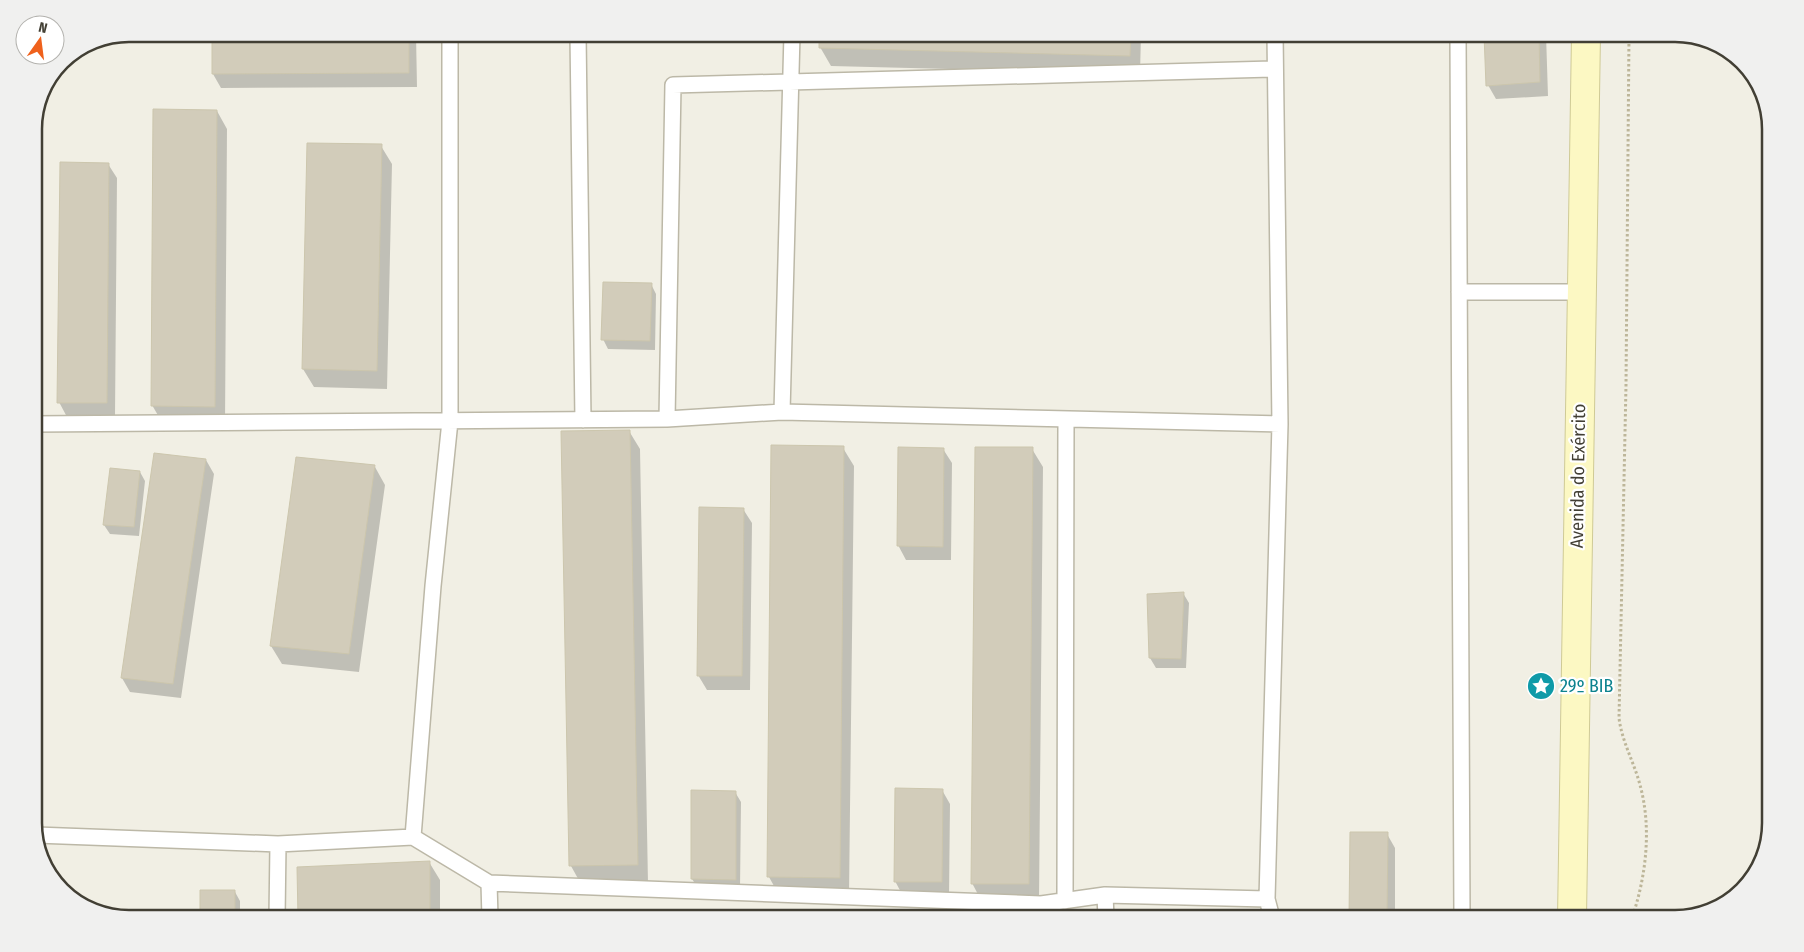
<svg xmlns="http://www.w3.org/2000/svg" width="1804" height="952" viewBox="0 0 1804 952" font-family="'Fira Sans Condensed',sans-serif">
<style>
.shadow{fill:#0003}
.building{fill:#d2ccba;stroke:#ccc6ad}
.lines{fill:none;stroke-linecap:round;stroke-linejoin:round}
.lane-casing{stroke:#bcb8a7;stroke-width:18}
.secondary-casing{stroke:#cfca95;stroke-width:30}
.path{stroke:#bdb699;stroke-width:3;stroke-dasharray:2.5 2.5;stroke-linecap:butt}
.lane{stroke:#fff;stroke-width:15}
.secondary{stroke:#fcf8c3;stroke-width:28}
.labels{text-anchor:middle;dominant-baseline:central;stroke-width:4.5;stroke-linejoin:round;paint-order:stroke}
.street-label{font-size:18px;fill:#423f34;stroke:#fff}
.culture-label{font-size:18px;fill:#0d838f;stroke:#fff;text-anchor:start}
.rim{fill:none;stroke:#423f34;stroke-width:2.5}
</style>
<rect width="100%" height="100%" fill="#f1efe4"/>
<path class="shadow" d="M 213,34 L 416,34 L 417,87 L 221,88 L 213,74 Z
M 820,34 L 1141,34 L 1140,74 L 831,66 L 820,47 Z
M 1485,34 L 1546,34 L 1548,96 L 1496,99 L 1488,85 Z
M 217,111 L 227,129 L 225,425 L 163,424 L 152,405 Z
M 381,146 L 392,164 L 387,389 L 314,387 L 303,369 Z
M 108,164 L 117,178 L 115,417 L 67,417 L 59,402 Z
M 651,284 L 656,294 L 655,350 L 608,349 L 603,339 Z
M 629,431 L 640,449 L 648,883 L 581,884 L 571,866 Z
M 773,447 L 843,448 L 854,466 L 849,896 L 779,895 L 769,877 Z
M 943,449 L 952,463 L 951,560 L 906,560 L 898,545 Z
M 1032,449 L 1043,467 L 1039,902 L 982,902 L 972,883 Z
M 206,460 L 214,474 L 181,698 L 130,692 L 122,678 Z
M 375,467 L 385,485 L 359,672 L 282,664 L 271,646 Z
M 140,472 L 145,481 L 139,536 L 110,534 L 104,525 Z
M 743,509 L 752,523 L 750,690 L 707,690 L 698,675 Z
M 1183,593 L 1189,603 L 1186,668 L 1156,668 L 1150,658 Z
M 942,790 L 950,804 L 949,896 L 903,896 L 895,881 Z
M 735,792 L 741,802 L 740,889 L 698,888 L 692,879 Z
M 1351,833 L 1387,834 L 1395,848 L 1395,918 L 1351,918 Z
M 429,862 L 440,880 L 440,918 L 299,918 L 298,868 Z
M 202,891 L 235,892 L 240,901 L 240,918 L 202,918 Z"/>
<path class="building" d="M 212,34 L 409,34 L 409,73 L 212,74 Z
M 819,34 L 1131,34 L 1130,56 L 819,48 Z
M 1484,34 L 1539,34 L 1540,82 L 1486,86 Z
M 153,109 L 217,110 L 215,407 L 151,406 Z
M 307,143 L 382,144 L 377,371 L 302,369 Z
M 60,162 L 109,163 L 107,403 L 57,403 Z
M 603,282 L 652,283 L 650,341 L 601,340 Z
M 630,430 L 638,865 L 569,866 L 561,431 Z
M 771,445 L 844,446 L 840,878 L 767,877 Z
M 898,447 L 944,448 L 943,547 L 897,546 Z
M 975,447 L 1033,447 L 1029,884 L 971,884 Z
M 154,453 L 206,459 L 173,684 L 121,678 Z
M 296,457 L 375,465 L 349,654 L 270,646 Z
M 110,468 L 140,471 L 134,527 L 103,525 Z
M 699,507 L 744,508 L 742,676 L 697,676 Z
M 1184,592 L 1181,659 L 1149,658 L 1147,594 Z
M 895,788 L 943,789 L 942,882 L 894,882 Z
M 691,790 L 736,791 L 736,880 L 691,879 Z
M 1350,832 L 1388,832 L 1387,918 L 1349,918 Z
M 430,861 L 430,918 L 298,918 L 297,867 Z
M 200,890 L 235,890 L 235,918 L 200,918 Z
M 1166,917 L 1223,918 L 1166,918 Z"/>
<g class="lines">
<defs>
<path id="lane" d="M 450,34 L 450,421 L 433,586 L 413,837 L 489,883 L 490,918
M 578,34 L 583,420
M 1458,34 L 1462,918
M 1459,292 L 1582,292
M 782,412 L 792,34
M 667,419 L 673,85 L 1275,69
M 34,424 L 667,419 L 782,412 L 1280,424
M 36,835 L 278,844 L 413,837
M 489,883 L 1041,904 L 1105,895 L 1267,899
M 1105,895 L 1106,918
M 1065,901 L 1066,419
M 277,918 L 278,844
M 1272,918 L 1267,899 L 1280,424 L 1275,34"/>
<path id="secondary" d="M 1572,918 L 1586,34"/>
</defs>
<use href="#lane" class="lane-casing"/>
<use href="#secondary" class="secondary-casing"/>
<path class="path" d="M 1629,34 L 1626,385 L 1619,718 C 1622,742 1634,762 1640,785 C 1652,828 1646,877 1632,918"/>
<use href="#lane" class="lane"/>
<use href="#secondary" class="secondary"/>
</g>
<defs>
<symbol id="sight-disc" viewBox="-11 -11 22 22"><circle r="9.5" fill="#0f9aa8" stroke="#fff"/><path d="M0-6L1.8-2.2L6-1.7L2.9 1.2L3.7 5.4L0 3.3L-3.7 5.4L-2.9 1.2L-6-1.7L-1.8-2.2Z" fill="#fff"/></symbol>
</defs>
<g fill-rule="evenodd">
<use href="#sight-disc" x="1525" y="670" width="32" height="32"/>
</g>
<g class="labels">
<g class="street-label">
<text transform="translate(1578 476) rotate(-89)">Avenida do Exército</text>
</g>
<g class="culture-label">
<text x="1560" y="686">29º BIB</text>
</g>
</g>
<path d="M0 0H1804V952H0ZM129 42H1675A87 87 0 0 1 1762 129V823A87 87 0 0 1 1675 910H129A87 87 0 0 1 42 823V129A87 87 0 0 1 129 42Z" fill="#f0f0ef" fill-rule="evenodd"/>
<path class="rim" d="M129 42H1675A87 87 0 0 1 1762 129V823A87 87 0 0 1 1675 910H129A87 87 0 0 1 42 823V129A87 87 0 0 1 129 42Z"/>
<g transform="translate(40 40) rotate(14)"><circle r="24" fill="#ffffff" stroke="#b3b2ae"/>
<path d="M0-4L9 19L0 12L-9 19Z" fill="#ef611c"/>
<text y="-8" font-size="14" font-weight="bold" text-anchor="middle" fill="#423f34">N</text>
</g>
</svg>
